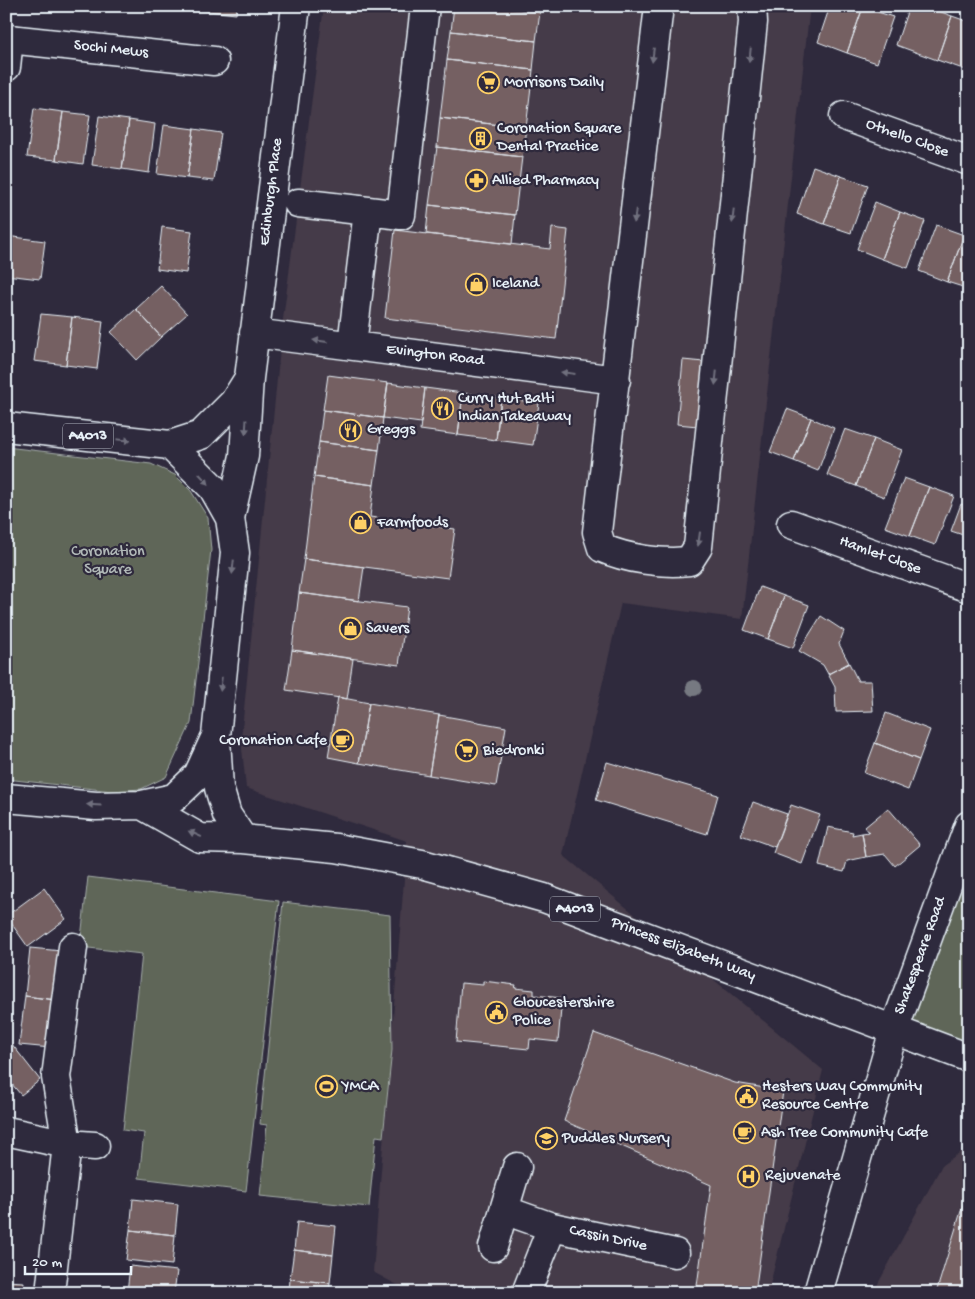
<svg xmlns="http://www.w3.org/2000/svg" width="975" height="1299" viewBox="0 0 975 1299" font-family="'Gochi Hand',sans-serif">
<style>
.built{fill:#443a48}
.green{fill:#5f6659;stroke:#a4aca8}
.building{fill:#756062;stroke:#e8f1f8}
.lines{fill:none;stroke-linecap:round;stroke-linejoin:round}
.minor-casing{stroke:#e8f1f8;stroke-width:31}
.major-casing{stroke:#e8f1f8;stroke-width:31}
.minor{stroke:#2f2a3d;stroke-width:28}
.major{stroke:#2f2a3d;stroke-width:28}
.tree{fill:#767981}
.oneway{fill:#70707e}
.labels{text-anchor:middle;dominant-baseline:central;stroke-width:4.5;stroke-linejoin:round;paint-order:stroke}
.shield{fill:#2f2a3d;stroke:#b0b5c0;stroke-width:1}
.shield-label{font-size:15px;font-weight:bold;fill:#e8f1f8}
.street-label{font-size:16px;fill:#e8f1f8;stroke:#2f2a3d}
.poi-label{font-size:16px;fill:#e8f1f8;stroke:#2f2a3d;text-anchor:start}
.park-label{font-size:16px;fill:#b1b9b8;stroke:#2f2a3d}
</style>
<rect width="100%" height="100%" fill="#2f2a3d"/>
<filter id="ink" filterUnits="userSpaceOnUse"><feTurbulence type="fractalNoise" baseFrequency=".02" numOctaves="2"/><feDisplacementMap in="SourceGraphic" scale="10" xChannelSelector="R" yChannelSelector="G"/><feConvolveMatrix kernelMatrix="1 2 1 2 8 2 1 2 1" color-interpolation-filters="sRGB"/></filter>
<g filter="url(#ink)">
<path class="built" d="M 324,6 L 810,6 L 742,619 L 621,603 L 563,855 L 823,1070 L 768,1293 L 412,1293 L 373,1272 L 407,841 L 246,788 L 241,739 L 283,319 Z
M 969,1150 L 969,1293 L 873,1293 L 942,1165 L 962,1151 Z"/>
<path class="green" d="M 6,447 L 151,464 L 175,475 L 191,491 L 208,518 L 211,550 L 191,723 L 166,777 L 141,789 L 112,791 L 6,779 Z
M 969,825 L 969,1058 L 894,1030 Z
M 88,877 L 279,901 L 246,1191 L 139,1178 L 144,1133 L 123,1130 L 142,954 L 80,947 Z
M 283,902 L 390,915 L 392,1050 L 383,1137 L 376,1136 L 369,1207 L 260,1196 L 267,1125 L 260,1124 Z"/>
<path class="building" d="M 175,6 L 208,6 L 208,11 L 175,8 Z
M 208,6 L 237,6 L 236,14 L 208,11 Z
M 454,6 L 491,6 L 540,12 L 536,41 L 451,31 Z
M 491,6 L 541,6 L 540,12 Z
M 830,6 L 863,7 L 847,53 L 818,42 Z
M 909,6 L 925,6 L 952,16 L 937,60 L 896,45 Z
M 863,7 L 893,17 L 877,63 L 847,53 Z
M 952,16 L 969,22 L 969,71 L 937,60 Z
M 451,31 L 536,41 L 533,70 L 447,60 Z
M 447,60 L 533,70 L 526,128 L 440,118 Z
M 34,108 L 63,112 L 56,160 L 27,157 Z
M 63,112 L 90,115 L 83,164 L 56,160 Z
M 99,116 L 129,120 L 122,169 L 92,165 Z
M 440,118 L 526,128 L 522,157 L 437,147 Z
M 129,120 L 155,124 L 149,173 L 122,169 Z
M 164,125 L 194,129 L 187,178 L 157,174 Z
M 194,129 L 221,133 L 214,181 L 187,178 Z
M 437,147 L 522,157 L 515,215 L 429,205 Z
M 813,166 L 841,176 L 824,224 L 797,214 Z
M 841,176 L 868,185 L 851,233 L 824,224 Z
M 875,202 L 900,212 L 882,259 L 857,249 Z
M 429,205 L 515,215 L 512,244 L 426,234 Z
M 900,212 L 925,221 L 908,268 L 882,259 Z
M 936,225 L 964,235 L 947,282 L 919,271 Z
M 162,227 L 192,231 L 186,273 L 157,269 Z
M 552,228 L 568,230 L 556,339 L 385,318 L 395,230 L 550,249 Z
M 964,235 L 969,237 L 969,289 L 947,282 Z
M 6,236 L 45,241 L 40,279 L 6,275 Z
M 161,286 L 187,314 L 161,337 L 136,309 Z
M 136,309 L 161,337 L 137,360 L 111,332 Z
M 41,314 L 72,317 L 66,365 L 34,361 Z
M 72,317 L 103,321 L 97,369 L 66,365 Z
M 683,360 L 714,363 L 708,427 L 677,424 Z
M 328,375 L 388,383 L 383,418 L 323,410 Z
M 388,383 L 425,388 L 421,423 L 383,418 Z
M 425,388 L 463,393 L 458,435 L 420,430 Z
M 463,393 L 501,398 L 496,440 L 458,435 Z
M 501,398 L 539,403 L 533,445 L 496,440 Z
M 787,409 L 811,418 L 794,461 L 770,452 Z
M 323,410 L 383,418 L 379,450 L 319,442 Z
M 811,418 L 834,428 L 818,471 L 794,461 Z
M 845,429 L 874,439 L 856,486 L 827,475 Z
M 874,439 L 902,450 L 884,497 L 856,486 Z
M 319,442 L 379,450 L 374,485 L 314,477 Z
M 314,477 L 374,485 L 370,517 L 455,529 L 448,578 L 304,559 Z
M 904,478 L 929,487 L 910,536 L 885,527 Z
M 929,487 L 954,496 L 935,545 L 910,536 Z
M 961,504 L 969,506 L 969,537 L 951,531 Z
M 304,559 L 364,567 L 359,601 L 299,593 Z
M 760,587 L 784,596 L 768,639 L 744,630 Z
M 299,593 L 407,607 L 399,665 L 292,650 Z
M 784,596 L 809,605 L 793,648 L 768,639 Z
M 821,616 L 844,631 L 839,644 L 849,663 L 828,674 L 823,665 L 799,651 Z
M 292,650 L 353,659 L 347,699 L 286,690 Z
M 849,663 L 858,681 L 871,681 L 873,711 L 836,712 L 835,687 L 828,674 Z
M 338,697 L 369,703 L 359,763 L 328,757 Z
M 369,703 L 439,715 L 429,775 L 359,763 Z
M 886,713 L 930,730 L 919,760 L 875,743 Z
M 439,715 L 506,727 L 496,786 L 429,775 Z
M 875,743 L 919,760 L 908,790 L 864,773 Z
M 607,762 L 718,795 L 707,834 L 596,800 Z
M 753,802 L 787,814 L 775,847 L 741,835 Z
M 791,805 L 820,815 L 802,864 L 773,853 Z
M 888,808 L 920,845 L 895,866 L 885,854 L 866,857 L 862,833 L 869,832 L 865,827 Z
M 828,827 L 853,832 L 852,835 L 862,833 L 866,857 L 847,861 L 844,872 L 819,866 Z
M 44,888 L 66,919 L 28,947 L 6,916 Z
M 30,948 L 62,951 L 56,1000 L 25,996 Z
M 483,981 L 516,985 L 515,988 L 534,990 L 534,995 L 562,998 L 558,1042 L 530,1039 L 529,1049 L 456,1042 L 461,983 L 483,985 Z
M 25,996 L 56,1000 L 51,1048 L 19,1045 Z
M 594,1033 L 735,1083 L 783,1091 L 755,1293 L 696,1293 L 711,1185 L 564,1121 Z
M 11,1043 L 40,1080 L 21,1095 L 6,1077 L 6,1047 Z
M 969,1185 L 969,1293 L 936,1293 Z
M 133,1199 L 178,1204 L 175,1235 L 130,1230 Z
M 297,1222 L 336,1226 L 333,1255 L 294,1250 Z
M 130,1230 L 175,1235 L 172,1265 L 126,1260 Z
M 294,1250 L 333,1255 L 330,1283 L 290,1279 Z
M 130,1266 L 177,1271 L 174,1293 L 127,1292 Z
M 290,1279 L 330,1283 L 329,1293 L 289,1293 Z
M 6,1281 L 24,1282 L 23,1293 L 6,1293 Z"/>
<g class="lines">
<defs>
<path id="minor" d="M 659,6 L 597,532 L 602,548 C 627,559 662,564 689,561 L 698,547 L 753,22 L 752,6
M 6,38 L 9,39 L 6,67
M 9,39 L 214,61
M 844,116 L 969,161
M 298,203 L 368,211
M 254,333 L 616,380
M 352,345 L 368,211 L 401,215 L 425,6
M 170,445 L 201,435 L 234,402 L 249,378
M 230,518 L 244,456 L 249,378 L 296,6
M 791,524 L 969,588
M 6,1131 L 67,1144 L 95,1146
M 517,1167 L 504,1210 L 552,1227
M 493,1247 L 504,1210
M 50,1293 L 67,1144 L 56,1077 L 73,947
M 526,1293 L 552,1227 L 675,1253
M 818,1293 L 894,1030 L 969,825"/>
<path id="major" d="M 6,427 L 170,445 L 213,488 L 230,518 L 235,553 L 216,736 L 198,775 L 174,798 L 142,805 L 96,806 L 6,798
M 216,739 L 219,788 L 227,815 L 243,839
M 142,805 L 200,838 L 243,839 L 336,848 L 422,864 L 544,898 L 969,1058"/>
</defs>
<use href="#minor" class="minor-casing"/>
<use href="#major" class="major-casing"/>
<use href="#minor" class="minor"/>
<use href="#major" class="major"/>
</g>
<circle class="tree" cx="694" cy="688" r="8"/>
<defs><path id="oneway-solid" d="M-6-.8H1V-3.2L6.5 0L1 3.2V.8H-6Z" transform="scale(1.25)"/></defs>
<g class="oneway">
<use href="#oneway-solid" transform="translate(653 55) rotate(97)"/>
<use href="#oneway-solid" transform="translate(750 55) rotate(96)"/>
<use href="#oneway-solid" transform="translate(635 216) rotate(97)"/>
<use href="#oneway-solid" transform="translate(733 216) rotate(96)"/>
<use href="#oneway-solid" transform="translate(320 341) rotate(-173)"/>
<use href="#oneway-solid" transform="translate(568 373) rotate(-173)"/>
<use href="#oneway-solid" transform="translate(716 378) rotate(96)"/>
<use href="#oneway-solid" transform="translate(246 427) rotate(93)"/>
<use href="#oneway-solid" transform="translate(124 440) rotate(6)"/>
<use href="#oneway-solid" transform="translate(204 479) rotate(47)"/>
<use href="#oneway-solid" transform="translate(699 539) rotate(98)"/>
<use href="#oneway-solid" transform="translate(233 567) rotate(96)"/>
<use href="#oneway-solid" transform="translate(221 684) rotate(96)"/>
<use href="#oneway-solid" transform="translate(94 805) rotate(-177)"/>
<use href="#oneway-solid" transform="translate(195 834) rotate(-156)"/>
</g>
</g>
<defs>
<symbol id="supermarket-ring" viewBox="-11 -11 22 22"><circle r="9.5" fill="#2f2a3d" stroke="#ffd166" stroke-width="1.5"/><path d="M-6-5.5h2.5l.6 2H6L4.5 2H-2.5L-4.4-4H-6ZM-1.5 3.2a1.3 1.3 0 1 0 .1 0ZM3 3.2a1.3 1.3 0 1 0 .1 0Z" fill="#ffd166"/></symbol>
<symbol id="building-ring" viewBox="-11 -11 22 22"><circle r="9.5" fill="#2f2a3d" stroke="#ffd166" stroke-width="1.5"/><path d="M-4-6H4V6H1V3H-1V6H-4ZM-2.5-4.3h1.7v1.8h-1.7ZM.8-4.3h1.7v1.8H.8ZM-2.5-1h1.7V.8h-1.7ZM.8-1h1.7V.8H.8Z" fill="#ffd166"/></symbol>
<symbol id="pharmacy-ring" viewBox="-11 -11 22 22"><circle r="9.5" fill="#2f2a3d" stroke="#ffd166" stroke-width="1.5"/><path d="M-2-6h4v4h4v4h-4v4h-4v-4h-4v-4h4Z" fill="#ffd166"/></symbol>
<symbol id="shop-ring" viewBox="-11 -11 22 22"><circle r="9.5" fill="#2f2a3d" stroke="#ffd166" stroke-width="1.5"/><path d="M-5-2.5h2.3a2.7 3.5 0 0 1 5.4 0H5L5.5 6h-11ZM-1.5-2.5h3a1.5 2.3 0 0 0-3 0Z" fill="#ffd166"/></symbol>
<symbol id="restaurant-ring" viewBox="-11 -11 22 22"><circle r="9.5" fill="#2f2a3d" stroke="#ffd166" stroke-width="1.5"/><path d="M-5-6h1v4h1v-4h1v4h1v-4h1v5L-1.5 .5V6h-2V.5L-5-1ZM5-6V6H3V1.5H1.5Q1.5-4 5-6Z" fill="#ffd166"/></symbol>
<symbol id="cafe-ring" viewBox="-11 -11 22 22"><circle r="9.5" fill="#2f2a3d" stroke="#ffd166" stroke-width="1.5"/><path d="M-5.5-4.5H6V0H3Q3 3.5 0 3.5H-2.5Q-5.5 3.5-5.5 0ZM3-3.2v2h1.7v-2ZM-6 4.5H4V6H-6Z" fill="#ffd166"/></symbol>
<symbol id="civic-ring" viewBox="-11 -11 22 22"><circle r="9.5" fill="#2f2a3d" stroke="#ffd166" stroke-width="1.5"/><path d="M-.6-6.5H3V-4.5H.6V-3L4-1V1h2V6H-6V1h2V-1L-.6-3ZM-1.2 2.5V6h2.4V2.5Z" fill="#ffd166"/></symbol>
<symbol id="stadium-ring" viewBox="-11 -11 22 22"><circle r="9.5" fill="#2f2a3d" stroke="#ffd166" stroke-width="1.5"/><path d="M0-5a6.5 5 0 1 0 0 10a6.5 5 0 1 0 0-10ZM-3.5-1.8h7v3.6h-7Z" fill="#ffd166"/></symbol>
<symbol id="school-ring" viewBox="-11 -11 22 22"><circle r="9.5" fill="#2f2a3d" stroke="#ffd166" stroke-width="1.5"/><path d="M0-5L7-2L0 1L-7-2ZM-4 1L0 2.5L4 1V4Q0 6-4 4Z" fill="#ffd166"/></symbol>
<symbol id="hospital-ring" viewBox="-11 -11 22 22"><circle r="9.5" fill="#2f2a3d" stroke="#ffd166" stroke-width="1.5"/><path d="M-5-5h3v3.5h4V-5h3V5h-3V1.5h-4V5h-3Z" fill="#ffd166"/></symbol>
</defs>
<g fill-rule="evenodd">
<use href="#supermarket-ring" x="476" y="70" width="25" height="25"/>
<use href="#building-ring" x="468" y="126" width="25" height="25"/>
<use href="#pharmacy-ring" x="464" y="168" width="25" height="25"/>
<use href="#shop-ring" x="464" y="272" width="25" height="25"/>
<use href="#restaurant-ring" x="430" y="396" width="25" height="25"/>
<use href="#restaurant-ring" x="338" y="418" width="25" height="25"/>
<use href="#shop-ring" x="348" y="510" width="25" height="25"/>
<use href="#shop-ring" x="338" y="616" width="25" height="25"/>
<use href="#cafe-ring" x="330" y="728" width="25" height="25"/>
<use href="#supermarket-ring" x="454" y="738" width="25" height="25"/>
<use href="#civic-ring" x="484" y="1000" width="25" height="25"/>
<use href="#stadium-ring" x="314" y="1074" width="25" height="25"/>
<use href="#civic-ring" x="734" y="1084" width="25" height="25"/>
<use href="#cafe-ring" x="732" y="1120" width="25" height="25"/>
<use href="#school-ring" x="534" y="1126" width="25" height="25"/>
<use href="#hospital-ring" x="736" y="1164" width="25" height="25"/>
</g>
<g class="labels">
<g class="shield">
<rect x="63" y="423.5" width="50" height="25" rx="4"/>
<rect x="550" y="896.5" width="50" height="25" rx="4"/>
</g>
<g class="shield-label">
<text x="88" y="436">A4013</text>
<text x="575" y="909">A4013</text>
</g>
<g class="street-label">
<text transform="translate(111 50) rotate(6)">Sochi Mews</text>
<text transform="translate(907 139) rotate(20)">Othello Close</text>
<text transform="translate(272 192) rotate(-83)">Edinburgh Place</text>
<text transform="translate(435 356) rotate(7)">Evington Road</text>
<text transform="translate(880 556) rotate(20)">Hamlet Close</text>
<text transform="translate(683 950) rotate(21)">Princess Elizabeth Way</text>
<text transform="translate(921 956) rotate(-70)">Shakespeare Road</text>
<text transform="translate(608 1239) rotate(12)">Cassin Drive</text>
</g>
<g class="poi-label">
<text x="504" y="83">Morrisons Daily</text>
<text x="497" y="129">Coronation Square<tspan x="497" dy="18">Dental Practice</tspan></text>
<text x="492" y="181">Allied Pharmacy</text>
<text x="492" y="284">Iceland</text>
<text x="458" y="399">Curry Hut Balti<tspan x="458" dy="18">Indian Takeaway</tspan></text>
<text x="367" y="430">Greggs</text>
<text x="377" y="523">Farmfoods</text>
<text x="366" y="629">Savers</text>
<text x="327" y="741" text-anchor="end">Coronation Cafe</text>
<text x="483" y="751">Biedronki</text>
<text x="513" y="1003">Gloucestershire<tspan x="513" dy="18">Police</tspan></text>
<text x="342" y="1087">YMCA</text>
<text x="762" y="1087">Hesters Way Community<tspan x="762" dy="18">Resource Centre</tspan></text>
<text x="761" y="1133">Ash Tree Community Cafe</text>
<text x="562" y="1139">Puddles Nursery</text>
<text x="765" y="1176">Rejuvenate</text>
</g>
<g class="park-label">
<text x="108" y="552">Coronation<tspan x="108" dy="18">Square</tspan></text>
</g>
</g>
<rect width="975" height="1299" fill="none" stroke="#2f2a3d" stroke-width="25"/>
<rect x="12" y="12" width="950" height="1274" fill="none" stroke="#e8f1f8" stroke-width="2" filter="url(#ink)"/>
<path d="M25 1266v8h106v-8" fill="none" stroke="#e8f1f8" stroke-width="2.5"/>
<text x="32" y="1266" font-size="15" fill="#e8f1f8" stroke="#2f2a3d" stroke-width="4" paint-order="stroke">20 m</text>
</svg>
